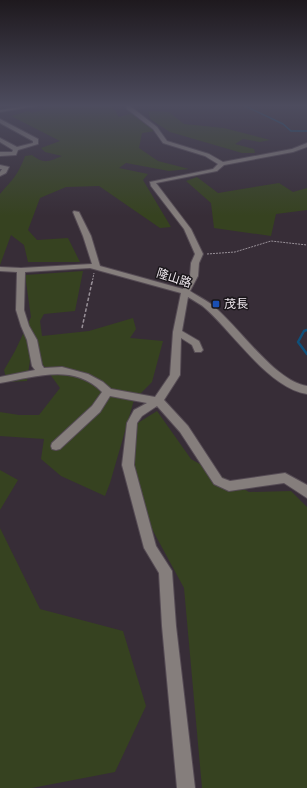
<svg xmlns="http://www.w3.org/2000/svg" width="307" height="788" viewBox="0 0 307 788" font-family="'Varela Round','Noto Sans TC',sans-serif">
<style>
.green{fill:#364220}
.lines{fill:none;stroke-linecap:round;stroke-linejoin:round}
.stream-far1{stroke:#0f507a;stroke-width:1.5}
.stream{stroke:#0f507a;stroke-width:2.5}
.minor-casing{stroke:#554b54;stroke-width:2}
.path-far1{stroke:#989098;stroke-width:1;stroke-dasharray:2 1;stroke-linecap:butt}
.path{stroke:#989098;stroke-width:1.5;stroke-dasharray:3.5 2;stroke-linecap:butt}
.minor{fill:#857e7c;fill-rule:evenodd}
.transit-dot{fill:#1a4fb4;stroke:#1b171b;stroke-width:1.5}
.labels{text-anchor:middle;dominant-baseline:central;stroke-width:3;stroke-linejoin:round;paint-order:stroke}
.street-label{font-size:12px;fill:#f0e9ef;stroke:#1b171b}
.poi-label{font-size:12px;fill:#f0e9ef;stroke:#1b171b;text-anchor:start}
</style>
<rect width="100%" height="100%" fill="#372d37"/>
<path class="green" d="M 41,106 L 112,106 L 119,117 L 133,113 L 155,131 L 142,133 L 139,148 L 158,161 L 189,169 L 169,171 L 126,163 L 119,168 L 148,174 L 143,180 L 171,227 L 160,228 L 99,186 L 66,187 L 40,198 L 28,230 L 37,240 L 68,238 L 80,262 L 28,262 L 24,245 L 11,235 L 0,265 L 0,194 C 13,179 18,175 25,156 L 32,155 C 43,164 49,162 62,156 L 45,152 L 41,148 L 60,141 L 11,116 L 28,111 L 32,113 L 46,109 Z
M 148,111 L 169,112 L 184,124 L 224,128 L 270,140 L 260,142 L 243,139 L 235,144 L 254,149 L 255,153 L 242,153 L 170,132 L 150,119 Z
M 197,177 L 218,193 L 279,183 L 293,192 L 307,188 L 307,210 L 276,214 L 271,236 L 214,228 L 211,203 L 186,181 Z
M 83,271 L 75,311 L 44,314 L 40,321 L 42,336 L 89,331 L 133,318 L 136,329 L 130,338 L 163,341 L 152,382 L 134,400 L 110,483 L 105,496 L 61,476 L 41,459 L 44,439 L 0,436 L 0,412 L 19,415 L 39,415 L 60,388 L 44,366 L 31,353 L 27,381 L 7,382 L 4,370 L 15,351 L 31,317 L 25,275 Z
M 157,411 L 191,459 L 249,492 L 291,491 L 307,507 L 307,788 L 202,788 L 184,588 L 133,494 L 133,426 Z
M 0,470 L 18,480 L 0,510 Z
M 0,528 L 40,609 L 123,631 L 146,706 L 115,772 L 32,788 L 0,788 Z"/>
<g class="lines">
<path class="stream-far1" d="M 245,106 L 283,124 L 291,131 L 307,131"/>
<path class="stream" d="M 307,330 L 304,331 L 298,342 L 307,354"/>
<defs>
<path id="minor" d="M 27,106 L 36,106 L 0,112 L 0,110 Z
M 126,106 L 130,106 L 157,127 L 167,141 L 209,154 L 223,162 L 292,149 L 307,143 L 307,147 L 293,152 L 224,165 L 217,171 L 156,183 L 191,229 L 203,254 L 199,263 L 198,276 L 190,291 C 196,295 204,299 211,304 C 238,325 274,381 307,386 L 307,394 C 269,388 234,334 206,309 C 201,304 194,301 188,297 L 182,331 L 199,341 L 203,350 L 201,352 L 195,352 L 192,345 L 181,338 L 180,375 L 164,400 L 188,426 L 222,478 L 230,481 L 285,473 L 307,485 L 307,498 L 284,483 L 229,491 L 214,484 L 180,432 L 157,406 L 142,416 L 137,423 L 134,465 L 156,546 L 172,571 L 176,626 L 195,788 L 177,788 L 162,626 L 159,573 L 144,548 L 122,465 L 127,423 L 134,410 L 147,403 L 110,396 L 100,412 L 60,449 L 56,450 L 52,449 L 51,446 L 52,443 L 92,406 L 102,392 C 74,363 35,377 0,383 L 0,377 L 35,370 L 32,366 L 27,340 L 21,326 L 16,310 L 17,272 L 0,271 L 0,267 L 21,268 L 92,264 L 83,236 L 73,212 L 74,211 L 79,212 L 91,236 L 100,266 L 183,289 L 190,276 L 191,263 L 195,254 L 184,229 L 151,186 L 150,182 L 213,169 L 218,164 L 205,156 L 163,143 L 153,129 L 127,109 ZM 90,268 L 181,293 L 173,332 L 170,375 L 155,397 L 111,389 L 103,382 L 88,374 L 62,367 L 44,368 L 42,365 L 37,340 L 29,326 L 24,310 L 25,272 Z
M 0,119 L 38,139 L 38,144 L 18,150 L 16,155 L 0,156 L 0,152 L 12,152 L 13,150 L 0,142 L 0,138 L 17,147 L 33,143 L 33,141 L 0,123 Z
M 0,165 L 9,167 L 6,173 L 0,176 L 0,172 L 2,169 L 0,169 Z"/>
</defs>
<use href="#minor" class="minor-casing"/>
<path class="path-far1" d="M 207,254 L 235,252 L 271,241 L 307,245
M 92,283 L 94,273"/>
<path class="path" d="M 82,328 L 92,282"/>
<use href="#minor" class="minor"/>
</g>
<linearGradient id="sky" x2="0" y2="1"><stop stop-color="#1e191e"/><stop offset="0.49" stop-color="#4d4c5e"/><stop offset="1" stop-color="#4d4c5e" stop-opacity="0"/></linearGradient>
<rect width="307" height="216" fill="url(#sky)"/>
<rect class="transit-dot" x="212" y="300" width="8" height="8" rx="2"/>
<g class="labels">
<g class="street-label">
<text transform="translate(174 278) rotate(18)">隆山路</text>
</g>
<g class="poi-label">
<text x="224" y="304">茂長</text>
</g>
</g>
</svg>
